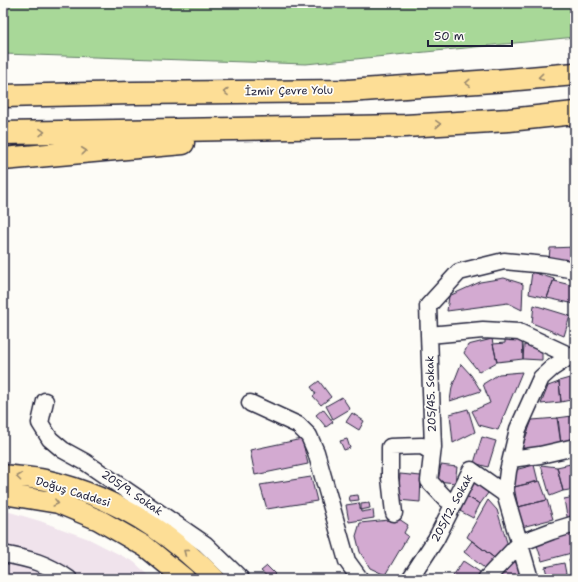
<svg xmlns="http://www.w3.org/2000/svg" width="578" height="582" viewBox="0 0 578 582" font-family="'Shantell Sans',sans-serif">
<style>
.built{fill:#f0e3ec}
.green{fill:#a8d898;stroke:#657d6a}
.building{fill:#d3aad1;stroke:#22223b}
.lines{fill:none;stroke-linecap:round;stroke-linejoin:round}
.minor-casing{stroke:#22223b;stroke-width:19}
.major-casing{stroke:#22223b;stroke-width:23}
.highway-casing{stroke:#22223b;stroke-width:25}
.minor{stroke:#fdfcf7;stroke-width:16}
.major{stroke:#fdde96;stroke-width:20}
.highway{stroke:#fdde96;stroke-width:22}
.oneway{stroke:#9a896d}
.labels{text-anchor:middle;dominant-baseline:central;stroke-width:3.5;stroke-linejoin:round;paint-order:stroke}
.street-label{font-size:11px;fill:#22223b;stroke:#fdfcf7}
</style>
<rect width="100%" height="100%" fill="#fdfcf7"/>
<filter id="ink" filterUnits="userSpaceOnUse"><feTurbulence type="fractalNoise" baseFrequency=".025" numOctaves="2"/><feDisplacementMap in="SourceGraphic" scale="8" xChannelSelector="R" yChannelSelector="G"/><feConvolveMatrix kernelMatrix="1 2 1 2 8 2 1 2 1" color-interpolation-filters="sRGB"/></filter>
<g filter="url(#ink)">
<path class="built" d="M 3,510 L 40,521 L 89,539 L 134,562 L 153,579 L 3,579 Z"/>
<path class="green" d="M 3,3 L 116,3 L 167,5 L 231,4 L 232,3 L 575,3 L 575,37 L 306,64 L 3,54 Z"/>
<path class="building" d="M 575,247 L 575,262 L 549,259 L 550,248 Z
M 532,272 L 554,279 L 547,298 L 529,294 Z
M 504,278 L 523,284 L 522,310 L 508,303 L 447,311 L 449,296 L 480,282 Z
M 554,279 L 554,281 L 575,286 L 575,304 L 547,298 Z
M 534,305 L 570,316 L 564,336 L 532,323 Z
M 505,337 L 522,338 L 523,359 L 497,362 L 493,344 L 505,343 Z
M 492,339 L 497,362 L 479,372 L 464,353 L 468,345 Z
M 524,345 L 542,346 L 542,360 L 523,359 Z
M 461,364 L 471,375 L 481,391 L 450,401 L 452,387 Z
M 522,372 L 498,430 L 479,425 L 472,411 L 490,403 L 483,384 L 499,374 Z
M 573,377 L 575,399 L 561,402 L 559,381 Z
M 319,381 L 331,397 L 321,405 L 313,396 L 316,394 L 311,387 Z
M 559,382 L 561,402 L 541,404 L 548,386 Z
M 342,397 L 350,409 L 333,419 L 326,406 Z
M 323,409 L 333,422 L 326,427 L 316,415 Z
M 468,409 L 475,432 L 453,443 L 450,414 Z
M 352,413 L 364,421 L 359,430 L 346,422 Z
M 572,416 L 575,416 L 575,438 Z
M 572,416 L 575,443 L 561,444 L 557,418 Z
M 558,418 L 561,444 L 521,450 L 532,420 Z
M 482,437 L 496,441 L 488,467 L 474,463 Z
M 302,439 L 308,464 L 255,475 L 250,450 Z
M 347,439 L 350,448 L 344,450 L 340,441 Z
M 575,463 L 575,489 L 563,491 L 557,467 Z
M 441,465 L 457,467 L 455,483 L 438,481 Z
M 534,465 L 538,481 L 514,487 L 511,471 Z
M 541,465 L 557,467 L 563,491 L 550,496 Z
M 400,474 L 421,476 L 420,502 L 398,500 Z
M 311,477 L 317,501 L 267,509 L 260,485 Z
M 474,480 L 491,489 L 480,504 L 466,496 Z
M 540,481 L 547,500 L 518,507 L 514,487 Z
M 358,495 L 359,500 L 350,501 L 349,496 Z
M 466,496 L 480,504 L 473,518 L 458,510 Z
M 575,497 L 575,521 L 568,522 L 564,499 Z
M 488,500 L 497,510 L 509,549 L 497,560 L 467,537 Z
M 547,500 L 553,519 L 522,527 L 518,507 Z
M 359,503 L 361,512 L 373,510 L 374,518 L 349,522 L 346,505 Z
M 369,503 L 370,508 L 361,510 L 361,504 Z
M 399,519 L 408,525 L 404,533 L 408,536 L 385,575 L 370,568 L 360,552 L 356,536 L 360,523 Z
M 575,531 L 575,552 L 542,561 L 536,542 Z
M 472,541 L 497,560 L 488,571 L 464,552 Z
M 575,558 L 575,579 L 574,579 L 569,559 Z
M 463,561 L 483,574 L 480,579 L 458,579 L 453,576 Z
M 512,561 L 517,563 L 520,577 L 518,579 L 497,579 Z
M 564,563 L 567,579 L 548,579 L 545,567 Z
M 267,566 L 275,574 L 270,579 L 261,571 Z"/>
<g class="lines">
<defs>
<path id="minor" d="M 429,335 L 483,330 L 519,332 L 575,358
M 45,401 L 40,423 L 50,439 L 63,450 L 85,462 L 205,544 L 241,579
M 250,403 L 298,425 L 309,436 L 316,452 L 347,561 L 360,579
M 511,459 L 540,455 L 575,447
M 454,503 L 446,499 L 429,481 L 433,447 L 428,306 L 459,272 L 504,261 L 546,265 L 575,270
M 394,513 L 390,478 L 390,447 L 422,446 L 432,452
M 3,554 C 30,559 46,563 69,579
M 410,579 L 436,539 L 471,470 L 505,494
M 486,579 L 520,543 L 552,531 L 575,524
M 530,579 L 505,494 L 508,471 L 518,429 L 541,378 L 552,368 L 570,356"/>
<path id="major" d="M 3,475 C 17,477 32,477 45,480 C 111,495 168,531 215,579
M 3,494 L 58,503 L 99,520 L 146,547 L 185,579"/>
<path id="highway" d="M 3,96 L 133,93 L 348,91 L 507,80 L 575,74
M 3,133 L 405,126 L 509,120 L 575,113
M 3,159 L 183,143"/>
</defs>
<use href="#minor" class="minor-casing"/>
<use href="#major" class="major-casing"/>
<use href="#highway" class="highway-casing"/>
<use href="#minor" class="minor"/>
<use href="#major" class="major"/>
<use href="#highway" class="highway"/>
</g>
<defs><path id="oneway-chevron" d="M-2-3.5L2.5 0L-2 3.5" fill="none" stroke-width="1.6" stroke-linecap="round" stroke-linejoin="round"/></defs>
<g class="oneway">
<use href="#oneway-chevron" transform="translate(541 77) rotate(174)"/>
<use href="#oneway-chevron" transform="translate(468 83) rotate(176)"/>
<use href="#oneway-chevron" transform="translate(226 92) rotate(179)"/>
<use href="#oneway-chevron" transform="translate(438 124) rotate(-4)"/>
<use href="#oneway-chevron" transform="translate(42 132) rotate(-1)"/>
<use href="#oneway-chevron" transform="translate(84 151) rotate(-6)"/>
<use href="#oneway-chevron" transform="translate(19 477) rotate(-173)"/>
<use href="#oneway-chevron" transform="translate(56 503) rotate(14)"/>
<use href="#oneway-chevron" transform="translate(186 552) rotate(-143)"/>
</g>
</g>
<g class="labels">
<g class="street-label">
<text transform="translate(289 91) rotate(-1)">İzmir Çevre Yolu</text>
<text transform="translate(431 394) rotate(-92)">205/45. Sokak</text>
<text transform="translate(73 492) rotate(17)">Doğuş Caddesi</text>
<text transform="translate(132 493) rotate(34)">205/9. Sokak</text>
<text transform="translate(452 508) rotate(-62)">205/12. Sokak</text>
</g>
</g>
<rect width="578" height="582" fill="none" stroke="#fdfcf7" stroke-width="16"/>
<rect x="8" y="8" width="562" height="566" fill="none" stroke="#22223b" stroke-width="1.5" filter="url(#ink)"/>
<path d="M428 40v6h84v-6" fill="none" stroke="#22223b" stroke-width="2"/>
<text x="434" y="40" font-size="12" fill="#22223b" stroke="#fdfcf7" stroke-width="3" paint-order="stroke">50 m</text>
</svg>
